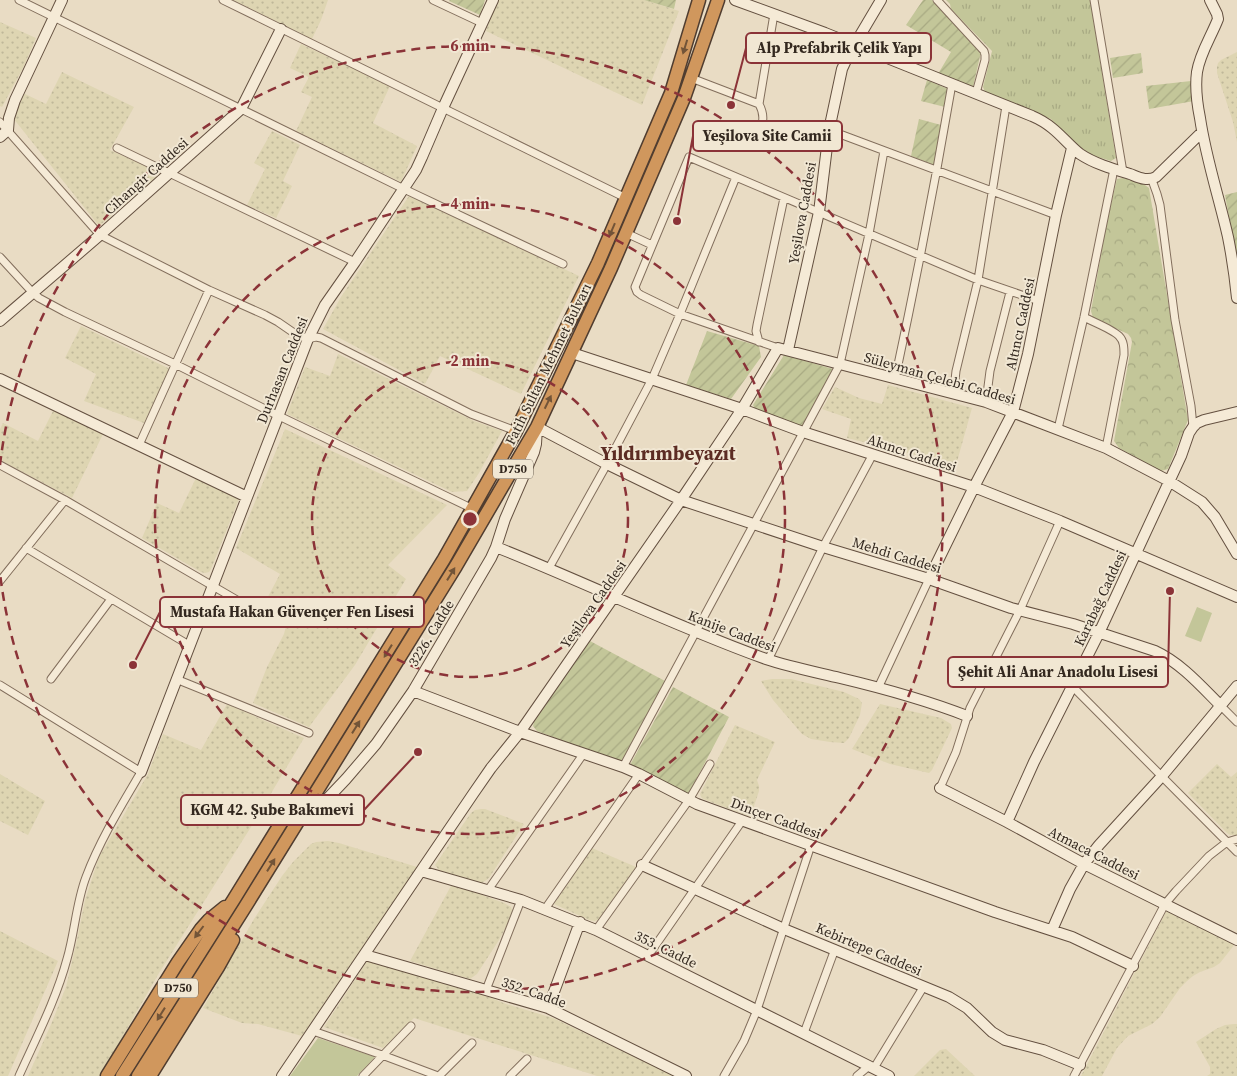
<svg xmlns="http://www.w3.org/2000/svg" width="1237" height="1076" viewBox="0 0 1237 1076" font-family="'Source Serif 4',serif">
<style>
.farmland{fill:url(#farmland-dots)}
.grass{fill:url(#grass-tufts)}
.forest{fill:url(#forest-crowns)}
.park{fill:#c3c699}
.garden{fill:url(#garden-furrows)}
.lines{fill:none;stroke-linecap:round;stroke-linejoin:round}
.street-casing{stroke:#826e5c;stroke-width:9}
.secondary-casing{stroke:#645040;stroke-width:12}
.highway-casing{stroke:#503d30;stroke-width:15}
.street{stroke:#f5ead6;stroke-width:7}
.secondary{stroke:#f5ead6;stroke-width:10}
.highway{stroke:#d0975d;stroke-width:12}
.oneway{fill:#725438}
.ring{fill:none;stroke:#8b3338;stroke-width:2.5;stroke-dasharray:9 6}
.labels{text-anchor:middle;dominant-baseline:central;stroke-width:4;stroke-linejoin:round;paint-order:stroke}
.shield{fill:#f1e7d3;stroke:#6c6155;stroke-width:1}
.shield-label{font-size:12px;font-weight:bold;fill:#33281f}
.street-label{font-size:14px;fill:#33281f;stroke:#f1e7d3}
.district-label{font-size:19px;font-weight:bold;fill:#5c2c23;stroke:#f1e7d3}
.centre{fill:#8b3338;stroke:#f1e7d3;stroke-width:2.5}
.ring-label{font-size:15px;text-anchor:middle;font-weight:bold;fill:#8b3338;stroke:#f1e7d3;stroke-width:4;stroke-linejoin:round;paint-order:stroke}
.leader{fill:none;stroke:#8b3338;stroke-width:2}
.callout-dot{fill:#8b3338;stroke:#f1e7d3;stroke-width:2}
.callout{fill:#f1e7d3;stroke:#8b3338;stroke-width:2}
.callout-label{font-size:15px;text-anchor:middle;font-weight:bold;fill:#33281f}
</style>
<defs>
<pattern id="farmland-dots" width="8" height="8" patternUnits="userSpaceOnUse" patternTransform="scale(1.25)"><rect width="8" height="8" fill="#ded5b2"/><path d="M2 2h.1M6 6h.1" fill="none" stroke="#bfb799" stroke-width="1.8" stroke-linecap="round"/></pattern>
<pattern id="grass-tufts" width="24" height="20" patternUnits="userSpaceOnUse" patternTransform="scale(1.25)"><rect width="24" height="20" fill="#c3c699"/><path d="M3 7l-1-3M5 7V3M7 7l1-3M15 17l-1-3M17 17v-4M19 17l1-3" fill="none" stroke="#a8aa83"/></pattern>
<pattern id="forest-crowns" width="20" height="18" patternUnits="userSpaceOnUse" patternTransform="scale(1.25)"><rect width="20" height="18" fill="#c3c699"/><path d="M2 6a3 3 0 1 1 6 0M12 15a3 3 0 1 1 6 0" fill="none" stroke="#a8aa83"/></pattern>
<pattern id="garden-furrows" width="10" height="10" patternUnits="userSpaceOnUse" patternTransform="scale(1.25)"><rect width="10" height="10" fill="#c3c699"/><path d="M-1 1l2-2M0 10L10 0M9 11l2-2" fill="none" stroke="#a8aa83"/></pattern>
</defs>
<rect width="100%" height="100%" fill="#e9dcc4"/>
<path class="farmland" d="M 233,0 L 328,0 L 321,20 L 312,39 Z
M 497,0 L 644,0 L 679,11 L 642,105 L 486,31 Z
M 0,22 L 36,38 L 23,68 L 2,107 L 0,106 Z
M 301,44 L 390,86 L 373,123 L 417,146 L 401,182 L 296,131 L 312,97 L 301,92 L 309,77 L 290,68 Z
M 1237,52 L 1237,142 L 1233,122 L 1217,73 L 1217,67 L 1218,63 L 1221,60 Z
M 62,72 L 134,107 L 110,150 L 161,173 L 99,226 L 13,118 L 23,93 L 46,104 Z
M 272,131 L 300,145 L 283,181 L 292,186 L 276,218 L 247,205 L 265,169 L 254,163 Z
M 409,196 L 579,276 L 521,394 L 440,356 L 425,384 L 323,329 L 341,297 Z
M 81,326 L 170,369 L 144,423 L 84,401 L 96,374 L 65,358 Z
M 338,354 L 474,421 L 502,431 L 479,473 L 467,491 L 452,492 L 287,414 L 305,367 L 330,376 Z
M 888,385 L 972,408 L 953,476 L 937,462 L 924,457 L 847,438 L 851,419 L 822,409 L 835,387 L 859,398 L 882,404 Z
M 54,409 L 104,432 L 72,498 L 0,460 L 0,429 L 3,423 L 38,441 Z
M 285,429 L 447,505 L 388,565 L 406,579 L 355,665 L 309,727 L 253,703 L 267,667 L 284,634 L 286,626 L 262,608 L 280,574 L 236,548 Z
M 196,478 L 239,499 L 211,569 L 209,572 L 205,573 L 201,572 L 142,538 L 157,503 L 179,513 Z
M 772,679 L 791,679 L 844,692 L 859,699 L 862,703 L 860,715 L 849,738 L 844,743 L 830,742 L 811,739 L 802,734 L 773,700 L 761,681 Z
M 227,704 L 304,738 L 251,827 L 159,973 L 100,1076 L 28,1076 L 52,1022 L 66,987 L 77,940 L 85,900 L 99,857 L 148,774 L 163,734 L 201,750 Z
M 880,704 L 941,718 L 951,724 L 952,728 L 932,770 L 929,773 L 890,764 L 852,749 Z
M 735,725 L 775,742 L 757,780 L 759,786 L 759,791 L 752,812 L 750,815 L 748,816 L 703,799 L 701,797 L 700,794 Z
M 1217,764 L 1231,777 L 1237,772 L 1237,835 L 1230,835 L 1227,833 L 1188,793 Z
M 0,774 L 45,801 L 28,835 L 0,821 Z
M 481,809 L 485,809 L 524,824 L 489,878 L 482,883 L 479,883 L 439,870 L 435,865 L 471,813 L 475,810 Z
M 328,841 L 339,843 L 417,867 L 302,1036 L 258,1024 L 242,1023 L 203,1008 L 254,919 L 282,876 L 293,862 L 311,844 L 316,842 Z
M 592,848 L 636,867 L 603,913 L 599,919 L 595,921 L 589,920 L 554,904 Z
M 452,884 L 504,903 L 511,907 L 512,910 L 512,912 L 507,925 L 499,940 L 477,974 L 470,979 L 410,961 Z
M 1167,910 L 1235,944 L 1220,963 L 1214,967 L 1200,972 L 1193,976 L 1187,981 L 1180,988 L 1160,1017 L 1152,1024 L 1128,1036 L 1117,1048 L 1102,1076 L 1081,1076 Z
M 0,931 L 58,961 L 8,1076 L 0,1076 Z
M 368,960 L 416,973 L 489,997 L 506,1004 L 553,1018 L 674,1076 L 597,1076 L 414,1018 L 383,1048 L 324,1027 Z
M 1234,1024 L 1237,1024 L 1237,1076 L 1207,1076 L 1210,1074 L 1210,1067 L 1196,1042 L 1216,1029 L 1225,1025 Z
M 946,1049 L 975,1076 L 914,1076 L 940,1050 Z"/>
<path class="grass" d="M 946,0 L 1090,0 L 1116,158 L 1111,161 L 1088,154 L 1069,140 L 1051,119 L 985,92 L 983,87 L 992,51 L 951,9 L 950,4 Z"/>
<path class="forest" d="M 1123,178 L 1142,183 L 1149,188 L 1188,420 L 1168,469 L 1161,471 L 1119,448 L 1114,441 L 1132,342 L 1131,338 L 1128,334 L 1093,318 L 1091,311 L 1107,221 L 1117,179 Z"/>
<path class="park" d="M 1197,607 L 1212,613 L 1201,642 L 1185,636 Z
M 318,1038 L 375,1057 L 357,1076 L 290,1076 Z"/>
<path class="garden" d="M 450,0 L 485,0 L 480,15 L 449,1 Z
M 644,0 L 676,0 L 674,9 Z
M 923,0 L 932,0 L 981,52 L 973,87 L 938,74 L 951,52 L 906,25 Z
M 1141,53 L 1143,73 L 1113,78 L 1110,58 Z
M 927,80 L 948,89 L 948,92 L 945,107 L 921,101 Z
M 1191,81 L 1194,101 L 1149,109 L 1146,86 Z
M 919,119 L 941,125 L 934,165 L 911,156 Z
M 1237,192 L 1237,262 L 1225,195 Z
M 707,331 L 759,346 L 761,357 L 731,399 L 686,385 Z
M 784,355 L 833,369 L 802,427 L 755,410 L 753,405 Z
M 590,641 L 665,681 L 621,763 L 537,731 L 533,726 L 534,722 Z
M 673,687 L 729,717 L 688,795 L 630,765 Z"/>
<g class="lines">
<defs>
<path id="street" d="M 19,0 L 404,189 L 563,264
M 223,0 L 626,198
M 433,0 L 482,23
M 937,0 L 984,51 L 985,55 L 985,60 L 976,93
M 1094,0 L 1123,172
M 691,78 L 759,104
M 759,104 L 774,14
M 0,122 L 100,235 L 209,290 L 265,315 L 278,322 L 294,333 L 308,339 L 316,337 L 321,338 L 471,414 L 516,431
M 829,130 L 1056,215
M 755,141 C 761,127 767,119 759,104
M 117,148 L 355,262
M 1152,180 L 1157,194 L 1160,205 L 1175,320 L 1191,406 L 1193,427
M 626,233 L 652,245
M 0,257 L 33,293 L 39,298 L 65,312 L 175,364 L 279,416 L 473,509
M 1084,317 C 1093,322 1112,329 1119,336 C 1124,341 1124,348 1124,355 L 1106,448
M 759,342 L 756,331 L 757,325 L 784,198
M 778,348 L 680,314 L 641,295 L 637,292 L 635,287 L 689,157 L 978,280 L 1039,301
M 895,379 C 916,281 935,183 952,84
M 957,394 L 955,380 L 956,371 L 978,280 L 1006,106
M 986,402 L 990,371 L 1010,292
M 1058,429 L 1084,317 L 1114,169
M 139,445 L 209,290
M 0,465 L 65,500 L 273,621
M 26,548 L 189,645
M 549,568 L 607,464 L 652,379 L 680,314 L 736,177
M 0,581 L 65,500
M 768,660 L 823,547 L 873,454
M 51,679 L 111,599
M 176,679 L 309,733
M 0,685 L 141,772 C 121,806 100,840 86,877 C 76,903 75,932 67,959 C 56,1000 36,1038 19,1076
M 1072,686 L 1237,852
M 878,688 L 929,579
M 1221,706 L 1237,722
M 623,767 L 840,364 L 869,234 L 884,151
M 940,788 L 956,752 L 970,708 L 1020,610 L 1060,521
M 488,890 L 584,753
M 545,909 L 639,774
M 596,930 L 689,800 L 710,764
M 648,956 L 742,821
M 486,990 L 521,900
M 313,1031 L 382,1055 L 438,1076
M 804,1033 L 835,949
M 874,1068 L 924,986
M 363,1076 L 411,1026
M 439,1076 L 472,1043
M 510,1076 L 527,1059
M 724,1076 L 744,1041 L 757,1010 L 811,845
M 857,1076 L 869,1066
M 1074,1076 L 1165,904 L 1176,891 L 1209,856 L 1227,842 L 1237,839"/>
<path id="secondary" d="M 735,0 L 825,33 L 1032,116 C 1039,119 1046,123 1052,128 C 1062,136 1070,146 1080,154 C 1095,164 1113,169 1130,174 C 1138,177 1147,182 1156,177 L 1202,132
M 1210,0 L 1217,14 L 1218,19 C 1211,37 1200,53 1197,72 C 1195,87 1197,103 1200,118 C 1206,159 1219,197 1228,237 C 1232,257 1235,278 1237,298
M 0,137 L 8,130 L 9,118 L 15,100 L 62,0
M 0,321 L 100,235 L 241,109 L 281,29
M 788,350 L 819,212 L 829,130 L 842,69 L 849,54 L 881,0
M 572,353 L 742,409 L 803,432 L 974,487 L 1060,521 L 1237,597
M 0,379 L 247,497
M 496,547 C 587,583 674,626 766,659 C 790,667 815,672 840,678 C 882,688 926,700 967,716
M 929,579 L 974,487 L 1013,412 L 1028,354 L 1056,215 L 1072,148
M 413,691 L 520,732 L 623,767 L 639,774 L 697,804 L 995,912 L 1072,937 L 1133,966
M 141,772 L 308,339 L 325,305 L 355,262 L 416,170 L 422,157 L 443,108 L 493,0
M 940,788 L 1007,822 L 1084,864 L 1237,940
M 302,819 L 327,799 L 346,779 L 376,744 L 413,691 L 491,558 L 496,547 L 505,519 L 534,452 L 536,444 L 537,427 L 607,464 L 681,500 L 823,547 L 929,579 L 1011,608 L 1073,624 L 1155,651 C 1181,663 1201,686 1221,706
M 1007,822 L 1034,762 L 1099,633 L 1181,456 L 1189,433 L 1193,427 L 1197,423 L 1204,420 L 1237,412
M 642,865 L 784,929 L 949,997 L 967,1008 L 992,1032 L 1005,1040 L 1043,1050 L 1080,1065
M 421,871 L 521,900 L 596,930 L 889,1076
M 1052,930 L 1070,889 L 1084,864 L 1099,845 L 1162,776 L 1237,686
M 365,955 L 548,1008 L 686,1076
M 548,1008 L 580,922
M 282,1076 L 473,794 L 491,768 L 520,732 L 681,500 L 742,409 L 778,348 L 986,402 L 1106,448 L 1169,481 L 1202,502 L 1215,517 L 1237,554"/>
<path id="highway" d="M 107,1076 L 178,962 L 201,929 L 209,920 L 225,907
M 122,1076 L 234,899 L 444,559 L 516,431 L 598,263 L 671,93 L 699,0
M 138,1076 L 245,907 L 456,566 L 537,427 L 611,268 L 684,98 L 718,0
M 150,1076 L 218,967 L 233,940"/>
</defs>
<use href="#street" class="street-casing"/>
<use href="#secondary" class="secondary-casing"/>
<use href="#highway" class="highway-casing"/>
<use href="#street" class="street"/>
<use href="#secondary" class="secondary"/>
<use href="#highway" class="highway"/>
</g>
<defs><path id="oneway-solid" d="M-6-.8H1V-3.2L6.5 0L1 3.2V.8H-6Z" transform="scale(1.25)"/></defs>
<g class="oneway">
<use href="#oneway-solid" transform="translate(685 47) rotate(107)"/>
<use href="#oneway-solid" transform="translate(612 230) rotate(113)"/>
<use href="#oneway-solid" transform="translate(548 402) rotate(-64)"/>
<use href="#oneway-solid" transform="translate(451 574) rotate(-58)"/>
<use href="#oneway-solid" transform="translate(388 651) rotate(122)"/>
<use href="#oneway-solid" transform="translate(356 727) rotate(-58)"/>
<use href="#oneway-solid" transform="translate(271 865) rotate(-58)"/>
<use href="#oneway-solid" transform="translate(199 932) rotate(127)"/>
<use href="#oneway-solid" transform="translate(161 1014) rotate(122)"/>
</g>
<g class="ring">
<circle cx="470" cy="519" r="158"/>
<circle cx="470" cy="519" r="315"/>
<path d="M0 465A473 473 0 1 1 0 573"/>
</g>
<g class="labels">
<g class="shield">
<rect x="493" y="459.5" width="40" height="19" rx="4"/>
<rect x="158" y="978.5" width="40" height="19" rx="4"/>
</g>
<g class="shield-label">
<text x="513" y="469">D750</text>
<text x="178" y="988">D750</text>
</g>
<g class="street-label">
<text transform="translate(146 176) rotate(-42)">Cihangir Caddesi</text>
<text transform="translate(802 213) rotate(-80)">Yeşilova Caddesi</text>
<text transform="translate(1020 324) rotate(-78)">Altıncı Caddesi</text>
<text transform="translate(548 364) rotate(-64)">Fatih Sultan Mehmet Bulvarı</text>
<text transform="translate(282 370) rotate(-68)">Durhasan Caddesi</text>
<text transform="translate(940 378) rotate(16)">Süleyman Çelebi Caddesi</text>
<text transform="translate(912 453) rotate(18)">Akıncı Caddesi</text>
<text transform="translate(897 555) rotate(17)">Mehdi Caddesi</text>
<text transform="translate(1100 598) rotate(-65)">Karabağ Caddesi</text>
<text transform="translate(593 604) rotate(-55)">Yeşilova Caddesi</text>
<text transform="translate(732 631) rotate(21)">Kanije Caddesi</text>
<text transform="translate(431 633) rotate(-59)">3226. Cadde</text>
<text transform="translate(776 818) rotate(20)">Dinçer Caddesi</text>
<text transform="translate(1094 853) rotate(27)">Atmaca Caddesi</text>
<text transform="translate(666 949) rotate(26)">353. Cadde</text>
<text transform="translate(869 949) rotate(23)">Kebirtepe Caddesi</text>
<text transform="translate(534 992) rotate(19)">352. Cadde</text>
</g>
<g class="district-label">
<text x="668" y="453">Yıldırımbeyazıt</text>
</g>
</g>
<circle cx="470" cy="519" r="8" class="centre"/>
<g class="ring-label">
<text x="470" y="51">6 min</text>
<text x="470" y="209">4 min</text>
<text x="470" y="366">2 min</text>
</g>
<path class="leader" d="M731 105L746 48M677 221L693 136M133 665L160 612M1170 591L1168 672M418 752L364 810"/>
<g class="callout-dot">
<circle cx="731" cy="105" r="5"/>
<circle cx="677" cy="221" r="5"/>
<circle cx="133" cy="665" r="5"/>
<circle cx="1170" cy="591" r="5"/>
<circle cx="418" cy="752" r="5"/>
</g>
<g class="callout">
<rect x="746" y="33" width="185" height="30" rx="5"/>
<rect x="693" y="121" width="149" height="30" rx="5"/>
<rect x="160" y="597" width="264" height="30" rx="5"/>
<rect x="948" y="657" width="220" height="30" rx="5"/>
<rect x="181" y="795" width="183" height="30" rx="5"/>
</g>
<g class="callout-label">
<text x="839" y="53">Alp Prefabrik Çelik Yapı</text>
<text x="767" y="141">Yeşilova Site Camii</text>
<text x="292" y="617">Mustafa Hakan Güvençer Fen Lisesi</text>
<text x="1058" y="677">Şehit Ali Anar Anadolu Lisesi</text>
<text x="272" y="815">KGM 42. Şube Bakımevi</text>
</g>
</svg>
